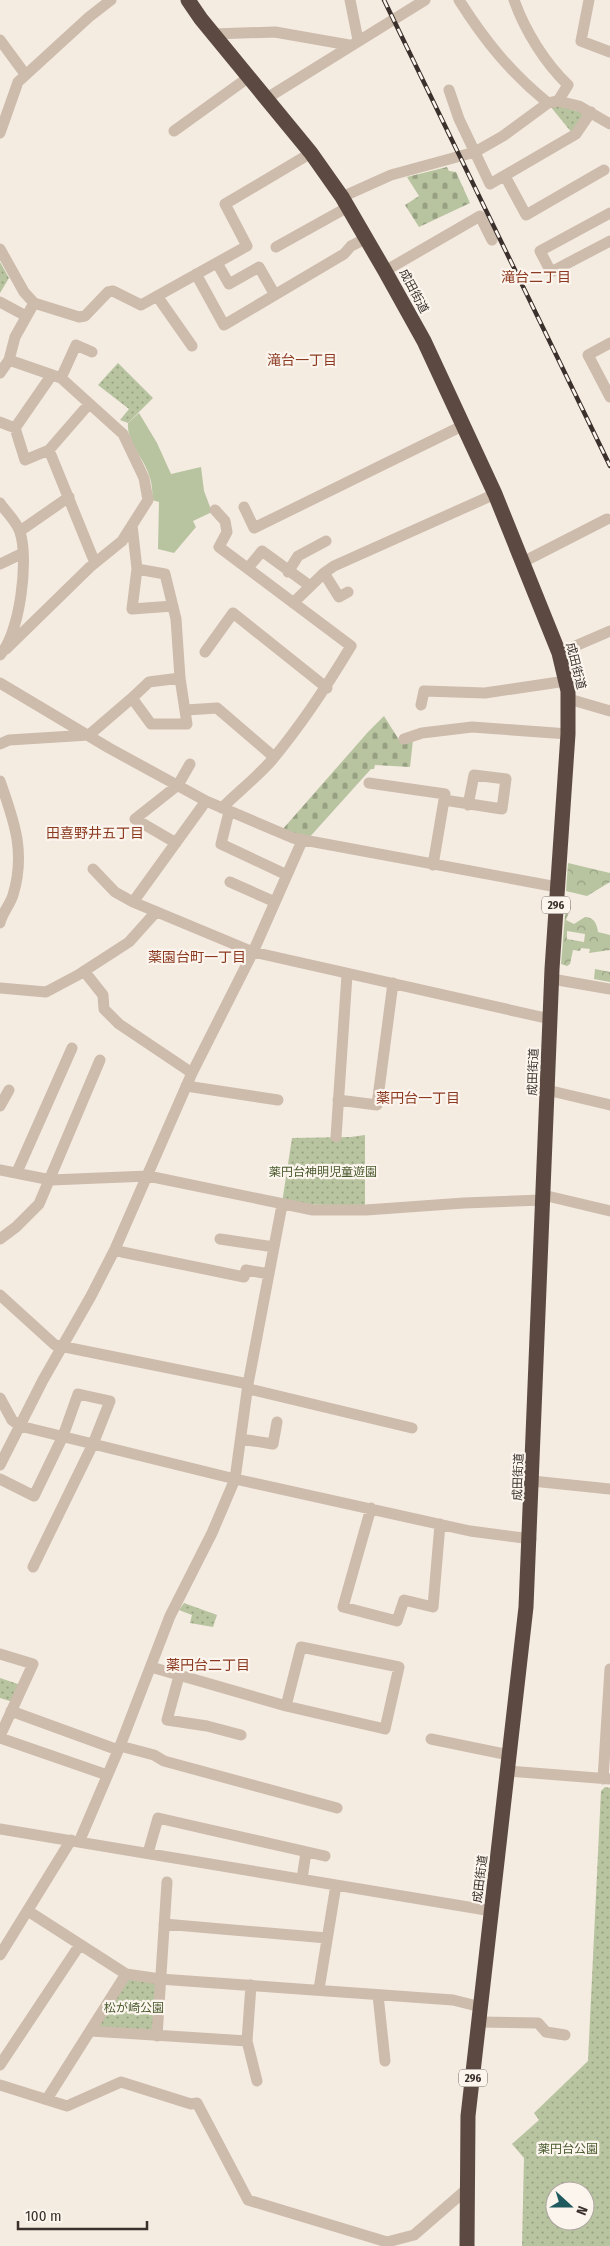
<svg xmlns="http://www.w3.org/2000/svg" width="610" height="2246" viewBox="0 0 610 2246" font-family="'Fira Sans Condensed','Noto Sans JP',sans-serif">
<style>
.green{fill:#b8c4a0}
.forest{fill:url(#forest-crowns);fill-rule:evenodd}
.cemetery{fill:url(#cemetery-stones)}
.park{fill:url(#park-dots);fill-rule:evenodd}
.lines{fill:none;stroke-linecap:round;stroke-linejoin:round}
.minor{stroke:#cdbbac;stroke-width:11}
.highway{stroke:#5c4a42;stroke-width:15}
.rail-casing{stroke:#3b302b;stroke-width:4.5}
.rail{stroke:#fbf5ee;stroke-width:2.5;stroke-dasharray:8;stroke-linecap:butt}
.labels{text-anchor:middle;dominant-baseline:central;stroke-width:4.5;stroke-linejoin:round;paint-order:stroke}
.shield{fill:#fbf5ee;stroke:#756b66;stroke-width:1}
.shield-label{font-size:11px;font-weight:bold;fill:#3b302b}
.street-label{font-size:12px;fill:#3b302b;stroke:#fbf5ee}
.park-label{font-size:12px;fill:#4a5a2e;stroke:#fbf5ee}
.neighbourhood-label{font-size:14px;fill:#8c3b22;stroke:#fbf5ee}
</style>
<defs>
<pattern id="forest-crowns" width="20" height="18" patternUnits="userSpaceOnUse" patternTransform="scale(1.25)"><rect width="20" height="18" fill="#b8c4a0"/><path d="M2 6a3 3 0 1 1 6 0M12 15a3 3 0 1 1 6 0" fill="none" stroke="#97a083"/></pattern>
<pattern id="cemetery-stones" width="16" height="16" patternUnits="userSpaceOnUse" patternTransform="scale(1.25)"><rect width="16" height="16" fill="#b8c4a0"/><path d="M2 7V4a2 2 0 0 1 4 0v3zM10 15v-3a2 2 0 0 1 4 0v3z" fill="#97a083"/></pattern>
<pattern id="park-dots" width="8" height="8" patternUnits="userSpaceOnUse" patternTransform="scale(1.25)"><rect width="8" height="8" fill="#b8c4a0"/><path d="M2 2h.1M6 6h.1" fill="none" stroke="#97a083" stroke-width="1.8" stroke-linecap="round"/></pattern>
</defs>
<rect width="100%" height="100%" fill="#f4ebe1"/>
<path class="green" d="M 139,413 L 157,443 L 171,474 L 201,467 L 204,491 L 212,512 L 193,521 L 196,527 L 174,553 L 158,549 L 159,502 L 152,500 C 156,464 126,449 128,423 Z"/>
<path class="forest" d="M 568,863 L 610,873 L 610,882 L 587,896 L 566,891 Z
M 566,903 L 571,907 L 566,920 L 574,924 L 585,917 C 594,917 597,924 598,932 L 610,935 L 610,950 L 589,953 L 590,949 L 581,948 L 580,951 L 573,950 L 570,964 L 567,966 L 561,964 ZM 567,931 L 585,934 L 584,942 L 567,939 Z
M 595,969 L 610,972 L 610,982 L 594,979 Z"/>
<path class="cemetery" d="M 447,167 L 449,171 L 456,172 L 470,203 L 419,227 L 405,205 L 419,196 L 407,177 Z
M 384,716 L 401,743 L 413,740 L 410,767 L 375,765 L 374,769 L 371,769 L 307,840 L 282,830 L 368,732 Z"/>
<path class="park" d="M 550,106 L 560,106 L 584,113 L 572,133 Z
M 0,262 L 9,278 L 0,293 Z
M 118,363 L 153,398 L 128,423 L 120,420 L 129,409 L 98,385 Z
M 365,1135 L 365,1207 L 282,1203 L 292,1138 L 351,1137 Z
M 184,1603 L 217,1615 L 213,1627 L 190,1623 L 192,1615 L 179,1610 Z
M 0,1678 L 21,1685 L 13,1702 L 0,1698 Z
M 605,1787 L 610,1788 L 610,2246 L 522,2246 L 524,2158 L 512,2144 L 539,2120 L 534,2113 L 588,2061 L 601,1791 ZM 555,2191 L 585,2191 L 585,2221 L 555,2221 Z
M 127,1979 L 157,1981 L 152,2031 L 97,2027 Z"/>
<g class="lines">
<path class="minor" d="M 350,0 L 358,40
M 459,0 C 485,41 510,72 548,103
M 514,0 C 525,31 545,63 568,85 L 558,101
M 589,0 L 581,41 L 610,52
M 213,34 L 275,32 L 349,45
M 0,40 L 25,74
M 449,90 L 459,119 L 490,184 L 576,134 L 591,112
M 267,98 L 425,0
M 174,131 L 249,77
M 0,133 L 18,82 L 89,17 L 111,0
M 505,176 L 526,215 L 604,170
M 342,197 L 391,175 L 475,152 L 503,136 L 548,103 L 558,101 L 579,106 L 610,124
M 610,213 L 540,251 L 551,272 L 610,241
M 276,247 L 348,207
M 0,249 L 24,292 L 34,303 L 79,317 L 85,316 L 108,292 L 113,291 L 141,305 L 247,246 L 225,204 L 311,153
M 217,263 L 229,284 L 259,267 L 275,295
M 385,271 L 480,216 L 492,240
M 196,274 L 224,325 L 344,254 L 351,246 L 367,238
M 157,296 L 192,346
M 0,302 L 26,316
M 610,343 L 588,355 L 610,397
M 0,373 L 9,360 L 15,337 L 34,303
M 51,376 L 15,428 L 25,460 L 49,450 L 89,404
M 61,378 L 76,345 L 92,352
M 0,422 L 15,428
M 49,450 L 95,563
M 0,503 C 6,512 17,522 20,532 C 29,560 20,633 0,655
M 244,507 L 254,528 L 464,425
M 215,510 L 225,521 L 227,532 L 219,547 L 351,646 C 327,686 302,724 272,760 C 257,777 238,792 222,808
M 132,525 L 137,569 L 132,609 L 173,606
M 20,531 L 69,497
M 523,562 L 607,519
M 0,564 L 23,553
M 248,568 L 262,551 L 310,586
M 288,572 L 298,556 L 326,541
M 324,573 L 339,597 L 348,592
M 293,603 L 324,573 L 334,566 L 495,494
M 6,649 L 90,567 L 122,541 L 148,500 L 144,478 L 123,434 L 61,378 L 9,360
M 205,652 L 233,613 L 327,688
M 559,653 L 610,631
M 0,683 L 109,748 L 206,801 L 293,838 L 557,887
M 132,698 L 149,682 L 180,678
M 569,699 L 610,711
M 421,705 L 424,691 L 485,693 L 566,681
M 186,710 L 217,708 L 274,757
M 404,739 L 422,733 L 472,727 L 568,734
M 0,744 L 9,740 L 89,735 L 132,698 L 151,724 L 187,724 L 180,678 L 176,619 L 165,574 L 137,569
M 0,781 C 14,821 26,852 13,895 C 10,905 2,913 0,923
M 369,783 L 445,794 L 433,865
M 444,800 L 502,809 L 506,779 L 474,775 L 468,805
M 206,801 L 133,902 L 253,952 L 550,1019
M 229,812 L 221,844 L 287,875
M 176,843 L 135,819 L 178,785 L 190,764
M 93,869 L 115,892 L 133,902
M 230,882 L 275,902
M 84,971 L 103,995 L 104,1009 L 119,1024 L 192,1073
M 552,979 L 610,989
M 0,988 L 46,992 L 78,975 L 129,942 L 155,913
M 186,1086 L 278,1100
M 547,1090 L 610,1105
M 338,1100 L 377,1105 L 393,983
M 0,1106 L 9,1090
M 336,1137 L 347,975
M 0,1170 L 51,1180 L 148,1176 L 313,1210 L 366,1210 L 464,1203 L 543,1200
M 17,1172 L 72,1048
M 543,1195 L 610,1211
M 0,1239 L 16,1227 L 39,1204 L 100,1060
M 220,1239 L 274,1247
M 115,1249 L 122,1252 L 244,1277 L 246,1270 L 269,1274
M 0,1295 L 55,1345 L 248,1384
M 249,1389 L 412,1428
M 0,1398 L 12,1420 L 20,1426 L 235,1479 L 470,1531 L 531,1539
M 241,1439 L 273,1444 L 277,1422
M 0,1465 L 43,1380 L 91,1296 L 115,1249 L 192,1073 L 253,952 L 302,841
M 0,1479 L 34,1496 L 63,1436 L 78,1394 L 110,1401 L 93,1444 L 33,1567
M 532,1481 L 610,1489
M 371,1508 L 343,1607 L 397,1621 L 404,1600 L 433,1607 L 440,1524
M 0,1654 L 33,1664 L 0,1736
M 151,1667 L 286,1706 L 385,1729 L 399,1667 L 301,1647 L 286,1706
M 179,1676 L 167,1720 L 207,1726 L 241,1735
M 11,1711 L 118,1750
M 0,1738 L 107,1775
M 431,1739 L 509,1755
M 120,1746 L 154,1755 L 164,1761 L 337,1808
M 508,1771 L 610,1779
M 603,1779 L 610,1669
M 0,1829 L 492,1911
M 79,1842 L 120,1746 L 170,1616 L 212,1533 L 235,1479 L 248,1384 L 282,1205
M 148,1853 L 158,1818 L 325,1856
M 302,1879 L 306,1852
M 28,1911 L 126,1974 L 160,1979 L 453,2000 L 481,2007
M 164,1924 L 327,1938
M 0,1955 L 71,1840
M 251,1985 L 247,2041 L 257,2081
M 319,1989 L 336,1885
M 378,1995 L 385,2061
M 479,2022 L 538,2023 L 546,2032 L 565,2035
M 91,2031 L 247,2041
M 157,2036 L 167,1882
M 0,2065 L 79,1946
M 0,2085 L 67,2106 L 121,2082 L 191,2104 L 197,2103 L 248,2200 L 387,2242 L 414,2235 L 467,2189
M 47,2099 L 126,1974"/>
<path class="highway" d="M 188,0 L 201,19 L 311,153 L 342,197 L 385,271 L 424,341 L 495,494 L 559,653 L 568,691 L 568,734 L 552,969 L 526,1607 L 468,2116 L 467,2246"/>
<defs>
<path id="rail" d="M 384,0 L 610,466"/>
</defs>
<use href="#rail" class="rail-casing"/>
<use href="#rail" class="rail"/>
</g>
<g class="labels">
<g class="shield">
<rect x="542" y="896.5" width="28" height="17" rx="4"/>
<rect x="459" y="2069.5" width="28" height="17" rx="4"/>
</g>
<g class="shield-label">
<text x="556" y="905">296</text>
<text x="473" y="2078">296</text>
</g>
<g class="street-label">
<text transform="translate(414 291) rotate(62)">成田街道</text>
<text transform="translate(576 666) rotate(76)">成田街道</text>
<text transform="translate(533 1072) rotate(-88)">成田街道</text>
<text transform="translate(518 1477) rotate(-88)">成田街道</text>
<text transform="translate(480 1879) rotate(-83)">成田街道</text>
</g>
<g class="park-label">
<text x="323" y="1172">薬円台神明児童遊園</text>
<text x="134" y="2008">松が崎公園</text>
<text x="568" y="2149">薬円台公園</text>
</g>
<g class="neighbourhood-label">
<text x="536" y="277">滝台二丁目</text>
<text x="302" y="360">滝台一丁目</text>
<text x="95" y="833">田喜野井五丁目</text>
<text x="197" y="957">薬園台町一丁目</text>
<text x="418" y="1098">薬円台一丁目</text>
<text x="208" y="1665">薬円台二丁目</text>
</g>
</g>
<g transform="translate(570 2206) rotate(111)"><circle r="24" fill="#fbf5ee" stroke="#aea6a0"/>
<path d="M0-4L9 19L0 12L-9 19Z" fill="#1f5a5e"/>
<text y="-8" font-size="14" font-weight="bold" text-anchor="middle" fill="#3b302b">N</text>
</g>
<path d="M18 2221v8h129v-8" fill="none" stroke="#3b302b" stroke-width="2.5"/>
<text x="25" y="2221" font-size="15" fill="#3b302b" stroke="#fbf5ee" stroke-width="4" paint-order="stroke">100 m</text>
</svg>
